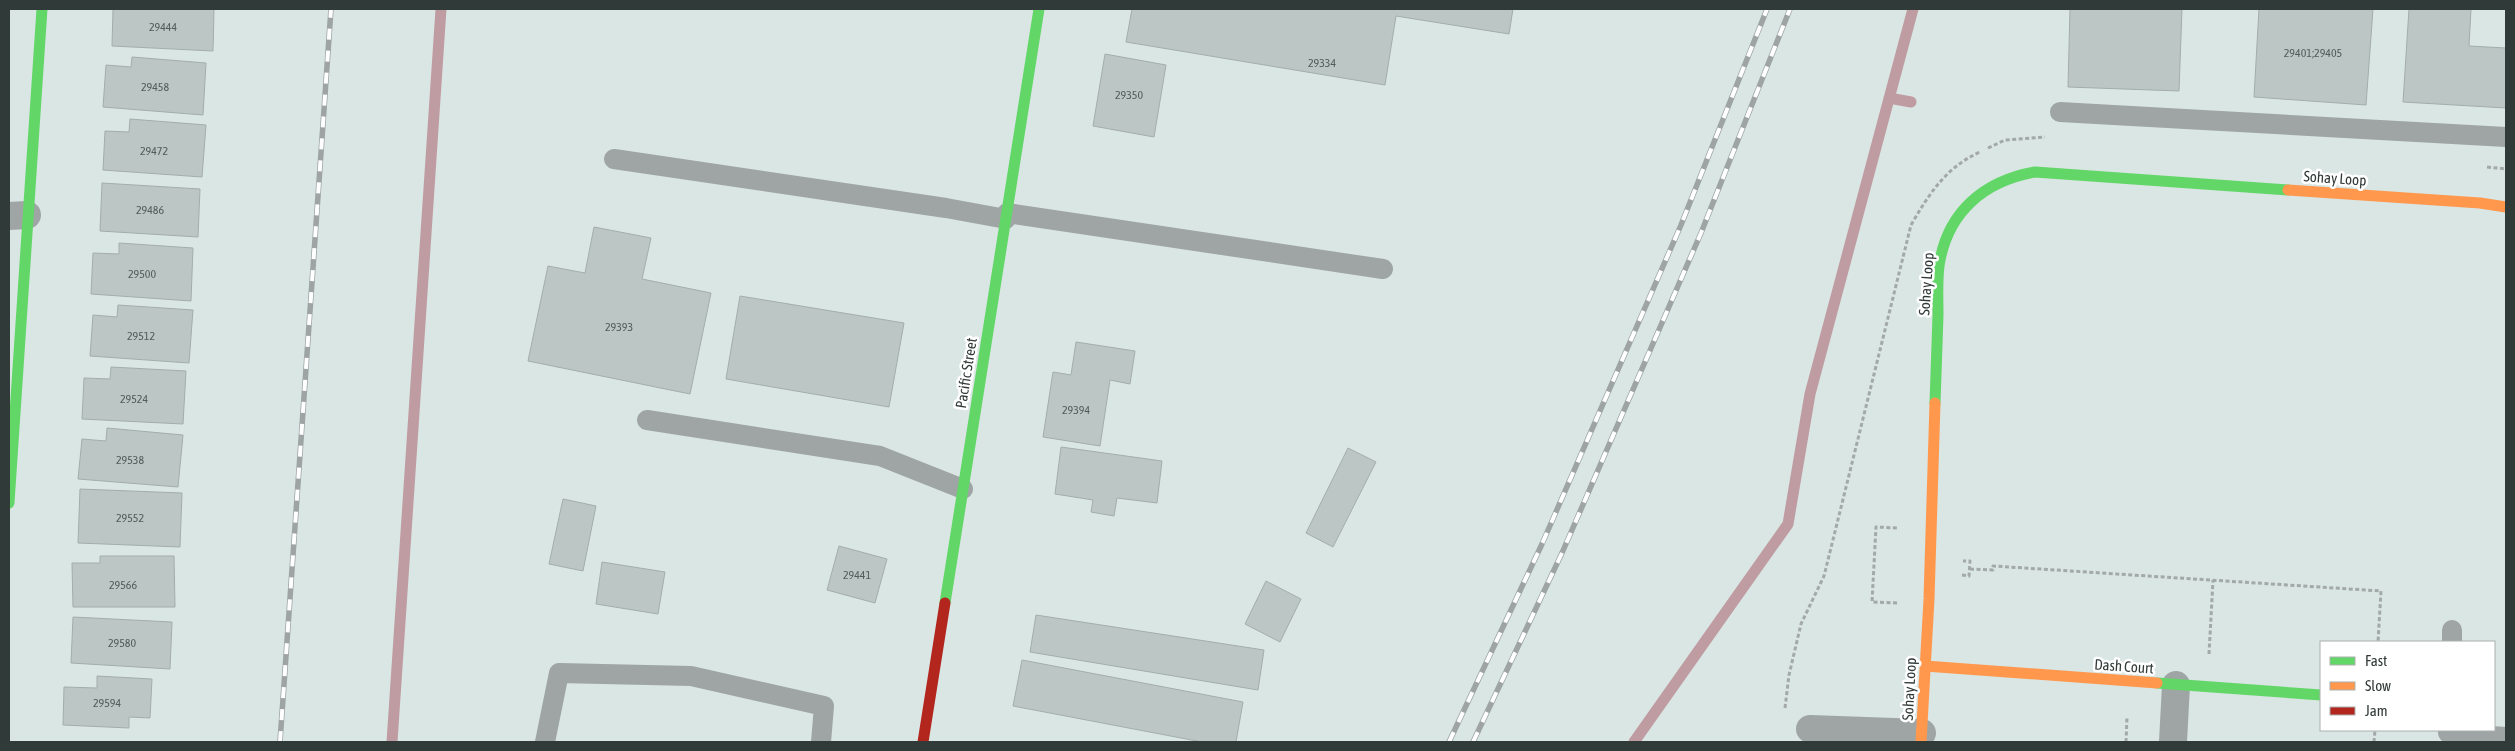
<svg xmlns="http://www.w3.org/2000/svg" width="2515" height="751" viewBox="0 0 2515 751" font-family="'Asap Condensed',sans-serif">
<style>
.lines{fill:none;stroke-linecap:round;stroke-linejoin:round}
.stream{stroke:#bf9ca2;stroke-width:11}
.building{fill:#bcc7c5;stroke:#a3aeac}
.path{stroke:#a2a9a8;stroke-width:3;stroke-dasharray:4 2.5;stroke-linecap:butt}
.lane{stroke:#9fa5a4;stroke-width:20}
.street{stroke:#9fa5a4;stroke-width:28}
.fast{stroke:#63d668;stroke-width:11}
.slow{stroke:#ff974d;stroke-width:11}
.jam{stroke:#b3261e;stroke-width:11}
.rail-casing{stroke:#9da4a3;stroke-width:5.5}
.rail{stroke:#fff;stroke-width:4;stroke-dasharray:11;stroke-linecap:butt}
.labels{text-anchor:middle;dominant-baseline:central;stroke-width:5;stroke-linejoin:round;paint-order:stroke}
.number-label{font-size:12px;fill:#535d5b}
.street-label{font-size:15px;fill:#303a38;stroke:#fff}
</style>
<rect width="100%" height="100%" fill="#d9e6e4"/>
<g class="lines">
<path class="stream" d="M 1889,98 L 1911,102
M 392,742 L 441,9
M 1634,742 L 1788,524 L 1810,394 L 1913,9"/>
</g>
<path class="building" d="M 113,9 L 214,9 L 213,51 L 112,46 Z
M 1132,9 L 1513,9 L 1509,34 L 1396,16 L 1385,85 L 1126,42 Z
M 2070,9 L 2182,9 L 2179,91 L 2068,87 Z
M 2259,9 L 2373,9 L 2366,105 L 2254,97 Z
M 2409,9 L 2471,9 L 2469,46 L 2506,48 L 2506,108 L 2403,102 Z
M 1105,54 L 1166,65 L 1154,137 L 1093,126 Z
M 132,57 L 206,63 L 203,115 L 103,107 L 106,65 L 131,67 Z
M 130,119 L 206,125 L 202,177 L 103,170 L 105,131 L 129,132 Z
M 102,183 L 200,189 L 198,237 L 100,231 Z
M 594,227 L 651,238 L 642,279 L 711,293 L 690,394 L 528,361 L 548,266 L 585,273 Z
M 119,243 L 193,248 L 191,301 L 91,294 L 93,253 L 119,254 Z
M 740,296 L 904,323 L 889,407 L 726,379 Z
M 118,305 L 193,310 L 189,363 L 90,356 L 93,315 L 117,317 Z
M 1076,342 L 1135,351 L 1130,384 L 1110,380 L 1100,446 L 1043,437 L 1053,372 L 1071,375 Z
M 111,367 L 186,371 L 183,424 L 82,419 L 84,378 L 110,379 Z
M 107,428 L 183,435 L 178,487 L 78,479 L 82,439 L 106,441 Z
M 1061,447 L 1162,461 L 1157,503 L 1117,498 L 1114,516 L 1091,512 L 1093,500 L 1055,494 Z
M 1348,448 L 1376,462 L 1333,547 L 1306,533 Z
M 80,489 L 182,493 L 180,547 L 78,543 Z
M 563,499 L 596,506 L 583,571 L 549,564 Z
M 839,546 L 887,559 L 875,603 L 827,590 Z
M 100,556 L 174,556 L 175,607 L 73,607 L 72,563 L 100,563 Z
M 602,562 L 665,572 L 658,614 L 596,604 Z
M 1266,581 L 1301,599 L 1280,642 L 1245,624 Z
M 1036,615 L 1264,650 L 1258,690 L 1030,652 Z
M 73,617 L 172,622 L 170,669 L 71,663 Z
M 1022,660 L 1243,702 L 1236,742 L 1202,742 L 1013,706 Z
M 97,676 L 152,679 L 150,718 L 129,717 L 129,728 L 63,725 L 64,687 L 97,688 Z"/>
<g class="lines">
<path class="path" d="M 1988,148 L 2005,140 L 2045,137
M 2487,167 L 2506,169
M 1970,569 L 1993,570 L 1993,566 L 2381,591 L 2378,642
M 1962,575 L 1969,576 L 1970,561 L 1963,561
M 1897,603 L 1872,602 L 1876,527 L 1898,528
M 2209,654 L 2213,580
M 1785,708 L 1789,675 L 1801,624 L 1824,576 L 1911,225 C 1929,194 1946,167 1980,152
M 2126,742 L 2127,717
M 2374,742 L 2375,730"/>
<path class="lane" d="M 2060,112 L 2506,137
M 614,159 L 946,208 L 1006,219
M 1007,213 L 1383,269
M 647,420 L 880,456 L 963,489
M 2452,642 L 2452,630
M 2448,733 L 2506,737
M 545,742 L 559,673 L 691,676 L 824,706 L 821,742"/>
<path class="street" d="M 9,216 L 27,215
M 1810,729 L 1922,733
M 2173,742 L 2176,685"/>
<path class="fast" d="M 1935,403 C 1936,374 1937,344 1938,315 C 1938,299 1937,282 1939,266 C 1947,212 1984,181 2035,172 L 2288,190
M 9,503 L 42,9
M 945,603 L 1039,9
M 2157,683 L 2321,695"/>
<path class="slow" d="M 2288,190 L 2480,203 L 2506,207
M 1925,666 L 2157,683
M 1921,742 L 1929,599 L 1935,403"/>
<path class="jam" d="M 923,742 L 945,603"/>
<defs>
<path id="rail" d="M 280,742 L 331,9
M 1449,742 L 1542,544 L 1681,225 L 1767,9
M 1473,742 L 1562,553 L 1701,233 L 1790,9"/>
</defs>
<use href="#rail" class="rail-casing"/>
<use href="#rail" class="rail"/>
</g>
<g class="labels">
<g class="number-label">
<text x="163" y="27">29444</text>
<text x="2313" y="53">29401;29405</text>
<text x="1322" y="63">29334</text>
<text x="155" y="87">29458</text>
<text x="1129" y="95">29350</text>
<text x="154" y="151">29472</text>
<text x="150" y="210">29486</text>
<text x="142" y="274">29500</text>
<text x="619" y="327">29393</text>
<text x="141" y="336">29512</text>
<text x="134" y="399">29524</text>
<text x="1076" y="410">29394</text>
<text x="130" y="460">29538</text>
<text x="130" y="518">29552</text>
<text x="857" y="575">29441</text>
<text x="123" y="585">29566</text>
<text x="122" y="643">29580</text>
<text x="107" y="703">29594</text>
</g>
<g class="street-label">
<text transform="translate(2335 178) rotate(4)">Sohay Loop</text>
<text transform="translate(1926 284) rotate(-86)">Sohay Loop</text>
<text transform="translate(966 373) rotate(-81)">Pacific Street</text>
<text transform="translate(2124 666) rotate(4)">Dash Court</text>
<text transform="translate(1909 689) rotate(-87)">Sohay Loop</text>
</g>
</g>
<rect width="2515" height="751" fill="none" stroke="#303a38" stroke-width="20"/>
<rect x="2320" y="641" width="175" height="90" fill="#ffffff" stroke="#acb0af"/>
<rect x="2330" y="657" width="25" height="8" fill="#63d668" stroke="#acb0af"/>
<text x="2365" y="666" font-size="15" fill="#303a38">Fast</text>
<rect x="2330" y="682" width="25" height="8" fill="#ff974d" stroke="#acb0af"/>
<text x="2365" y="691" font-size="15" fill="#303a38">Slow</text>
<rect x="2330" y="707" width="25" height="8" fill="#b3261e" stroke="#acb0af"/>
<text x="2365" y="716" font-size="15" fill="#303a38">Jam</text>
</svg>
